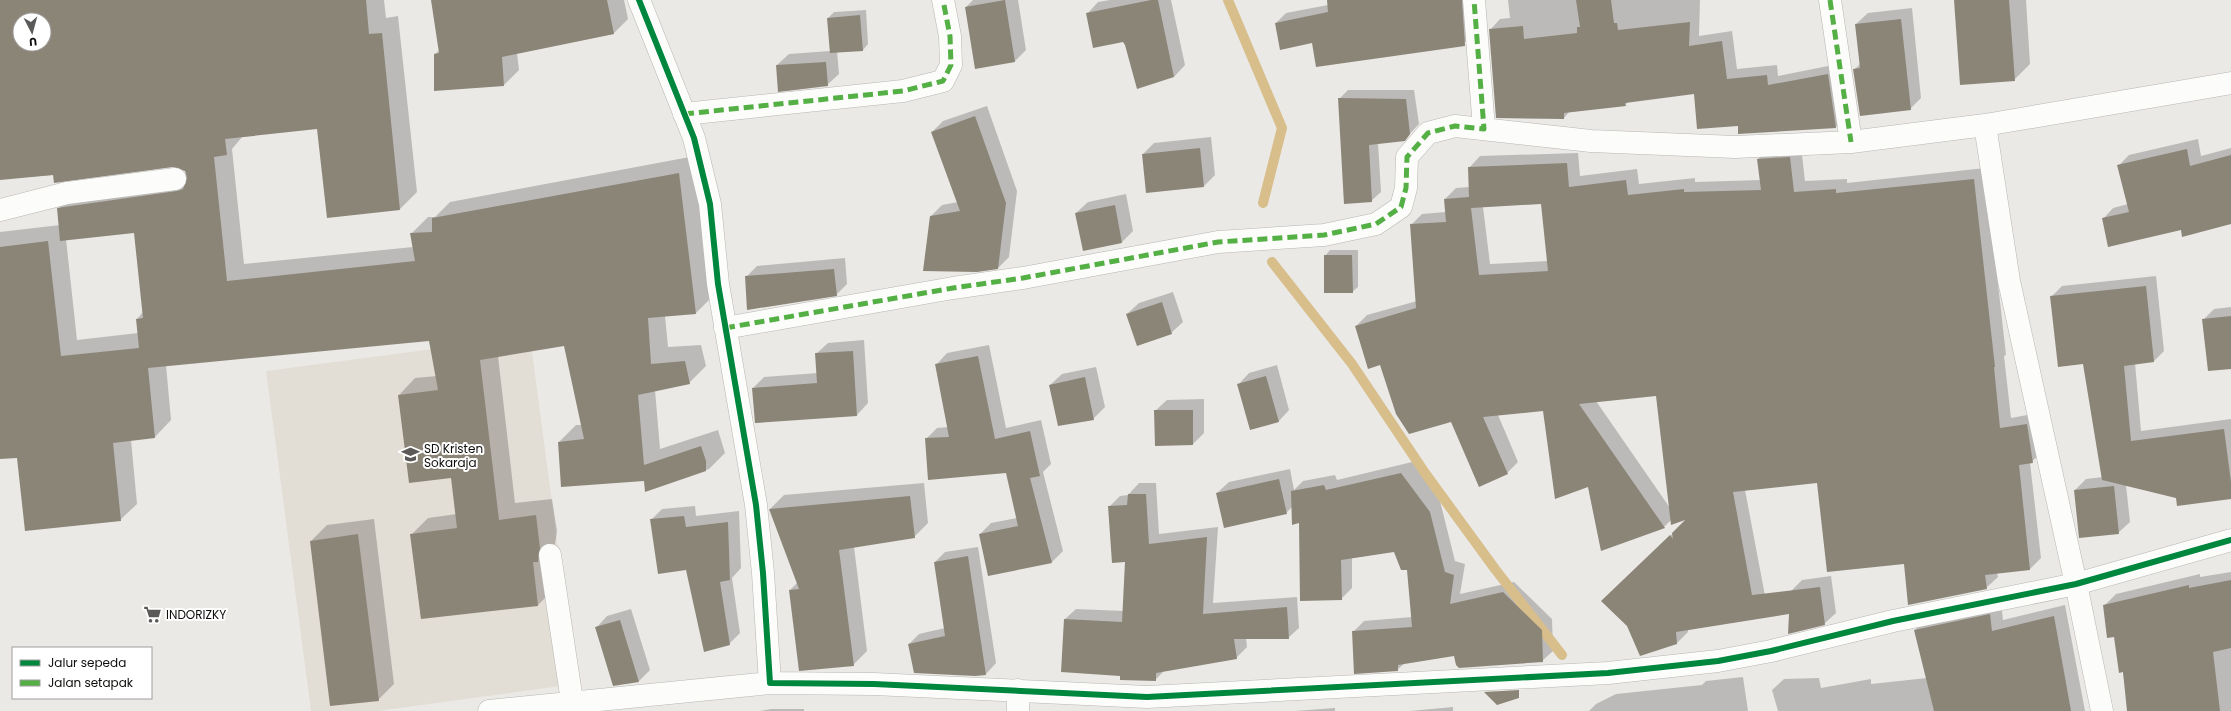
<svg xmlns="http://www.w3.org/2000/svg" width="2231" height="711" viewBox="0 0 2231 711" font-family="Poppins,sans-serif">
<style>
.built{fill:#e3ded5}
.shadow{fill:#0003;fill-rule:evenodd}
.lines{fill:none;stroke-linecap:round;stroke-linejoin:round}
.stream{stroke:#d7be8a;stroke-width:10}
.building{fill:#8b8578;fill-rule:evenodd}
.minor-casing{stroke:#b7b6b3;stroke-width:23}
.minor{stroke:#fcfcfb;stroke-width:22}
.quiet{stroke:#54b044;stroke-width:5;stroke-dasharray:10 5;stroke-linecap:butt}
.cycleway-casing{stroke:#fff;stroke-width:8}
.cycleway{stroke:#00873e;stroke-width:6}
.labels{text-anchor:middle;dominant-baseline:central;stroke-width:4;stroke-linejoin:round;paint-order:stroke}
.poi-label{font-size:12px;fill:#0e0d0b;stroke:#fff;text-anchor:start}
</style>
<rect width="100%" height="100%" fill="#ebe9e6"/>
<path class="built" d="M 530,336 L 576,684 L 378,711 L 311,711 L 266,371 Z"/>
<path class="shadow" d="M 0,0 L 384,0 L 386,18 L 398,16 L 417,192 L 400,209 L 328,217 L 318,128 L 243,136 L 232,149 L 244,264 L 413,247 L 411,234 L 428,217 L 435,217 L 450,202 L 695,156 L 713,296 L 696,313 L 665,316 L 668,347 L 701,345 L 706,366 L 689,383 L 655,390 L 660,449 L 718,430 L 725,453 L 709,469 L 646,491 L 645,480 L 559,442 L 576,425 L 582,425 L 565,344 L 498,356 L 515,503 L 552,499 L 557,531 L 555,544 L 550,548 L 555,588 L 538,605 L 421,618 L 411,535 L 428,518 L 457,514 L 452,477 L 399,395 L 415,378 L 437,376 L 430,340 L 166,365 L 171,420 L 155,437 L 131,440 L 137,504 L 120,520 L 18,456 L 0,458 L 0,232 L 60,225 L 58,209 L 75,192 L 187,176 L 186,171 L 173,166 L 0,179 ZM 20,20 L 44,20 L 44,44 L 20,44 ZM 135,232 L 143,312 L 137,319 L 138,333 L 77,340 L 66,239 Z
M 432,0 L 624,0 L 628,19 L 613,34 L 517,53 L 519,70 L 504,85 L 435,90 L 435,54 L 440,50 Z
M 973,0 L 1018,0 L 1026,50 L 1015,61 L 976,67 L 966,7 Z
M 1110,0 L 1171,0 L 1185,65 L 1174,77 L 1126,44 L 1087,14 L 1098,2 Z
M 1328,0 L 1468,0 L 1471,36 L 1461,46 L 1313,42 L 1276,23 L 1286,13 L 1328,5 Z
M 1508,0 L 1700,0 L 1699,36 L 1732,31 L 1737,69 L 1777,65 L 1778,76 L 1838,64 L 1846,117 L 1836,127 L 1739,125 L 1694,93 L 1629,101 L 1625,105 L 1570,111 L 1564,118 L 1490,30 L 1500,19 L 1510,18 Z
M 1955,0 L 2026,0 L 2030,64 L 2014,80 Z
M 1912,8 L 1921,98 L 1910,109 L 1854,70 L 1861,63 L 1856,24 L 1868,13 Z
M 866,10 L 868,44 L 863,50 L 837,51 L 839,74 L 827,85 L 777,65 L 789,54 L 830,51 L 828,18 L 834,12 Z
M 1348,90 L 1414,90 L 1419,124 L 1404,140 L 1378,143 L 1381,192 L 1371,201 L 1339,99 Z
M 987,106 L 1017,191 L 1009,257 L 998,268 L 931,216 L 942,205 L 958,202 L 932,132 L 943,121 Z
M 1211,137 L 1215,175 L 1204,186 L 1143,154 L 1154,143 Z
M 2198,139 L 2201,156 L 2231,148 L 2231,223 L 2182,229 L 2103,219 L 2113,208 L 2128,204 L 2118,166 L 2129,155 Z
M 1801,146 L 1805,181 L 1847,179 L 1847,183 L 1985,168 L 2006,355 L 2004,356 L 2011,418 L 2038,413 L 2044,451 L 2030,463 L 2041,558 L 2030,569 L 1997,573 L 1998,577 L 1986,588 L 1905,563 L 1818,482 L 1745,490 L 1766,601 L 1688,630 L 1688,632 L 1677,643 L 1614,590 L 1689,518 L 1671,520 L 1664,527 L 1601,549 L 1588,486 L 1543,410 L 1498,415 L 1518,462 L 1507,473 L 1452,421 L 1381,364 L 1356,326 L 1367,315 L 1417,301 L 1411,225 L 1422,214 L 1446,212 L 1445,199 L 1456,188 L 1470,187 L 1469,168 L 1480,156 L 1578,153 L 1580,176 L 1637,169 L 1639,184 L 1695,178 L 1695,182 L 1761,180 L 1758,159 L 1770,148 ZM 1542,203 L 1548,261 L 1490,264 L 1483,207 ZM 1657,395 L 1670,508 L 1596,401 Z
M 1126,194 L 1133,231 L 1122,242 L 1076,213 L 1088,202 Z
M 1330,250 L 1358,250 L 1358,287 L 1352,292 L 1325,256 Z
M 845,258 L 847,284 L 836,295 L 746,277 L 757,266 Z
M 2156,276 L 2164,351 L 2154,361 L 2135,363 L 2141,431 L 2231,419 L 2231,498 L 2177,498 L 2126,485 L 2130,522 L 2118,533 L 2075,490 L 2086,479 L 2103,477 L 2084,363 L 2051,297 L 2062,286 Z
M 1173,292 L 1183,322 L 1171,333 L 1127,314 L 1139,303 Z
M 2231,307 L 2231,368 L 2203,320 L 2214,309 Z
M 864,340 L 868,403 L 857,415 L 753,388 L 764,377 L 818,373 L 816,354 L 828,343 Z
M 989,345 L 1006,428 L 1041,420 L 1051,464 L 1043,472 L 1063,551 L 1052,562 L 989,575 L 980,534 L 991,523 L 1017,518 L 1007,472 L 926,439 L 937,428 L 949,427 L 936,365 L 947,353 Z
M 1277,365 L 1289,410 L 1278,422 L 1238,385 L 1249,373 Z
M 1096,367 L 1105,407 L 1093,419 L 1050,385 L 1062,374 Z
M 1204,399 L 1204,433 L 1193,444 L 1155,411 L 1167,400 Z
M 1412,462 L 1440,501 L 1455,561 L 1465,564 L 1460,594 L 1514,582 L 1552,619 L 1553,651 L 1542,661 L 1455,654 L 1405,663 L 1397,670 L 1353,632 L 1364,621 L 1412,617 L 1408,569 L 1395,551 L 1352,558 L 1352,588 L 1341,599 L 1292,507 L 1286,513 L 1217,493 L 1229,482 L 1290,469 L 1294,490 L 1303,481 L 1335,475 L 1337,480 Z
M 924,483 L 928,523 L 914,537 L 854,547 L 867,651 L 853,665 L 790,590 L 798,582 L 770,509 L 784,495 Z
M 1139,483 L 1156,483 L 1159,534 L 1218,527 L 1213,603 L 1297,597 L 1299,628 L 1288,638 L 1246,638 L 1247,647 L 1236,658 L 1165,670 L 1155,680 L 1121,675 L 1065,619 L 1076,609 L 1124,611 L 1126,561 L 1109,507 L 1120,496 L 1128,495 Z
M 695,506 L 696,516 L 739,511 L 741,568 L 732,578 L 740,633 L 729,644 L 687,569 L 651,520 L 662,509 Z
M 374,519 L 394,684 L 378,700 L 311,541 L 327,525 Z
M 978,547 L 996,663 L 986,674 L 975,675 L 909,644 L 919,634 L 945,628 L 935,562 L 945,552 Z
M 2231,572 L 2231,711 L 2128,711 L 2123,671 L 2115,636 L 2105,605 L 2116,594 L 2200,574 L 2200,577 Z
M 1831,576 L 1836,613 L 1824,624 L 1791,591 L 1802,580 Z
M 2001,603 L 2003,620 L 2065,605 L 2085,711 L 1778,711 L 1772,690 L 1784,679 L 1819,678 L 1821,688 L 1871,679 L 1871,684 L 1927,678 L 1915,630 L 1927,618 Z
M 631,609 L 650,670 L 639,681 L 614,685 L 596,628 L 607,616 Z
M 1743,677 L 1748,711 L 1589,711 L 1596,704 L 1616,694 L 1702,685 L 1706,681 Z
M 1453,707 L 1453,711 L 1410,711 Z
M 1335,708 L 1335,711 L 1294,711 L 1295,711 Z
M 771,709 L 804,709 L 804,711 L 760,711 Z"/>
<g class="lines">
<path class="stream" d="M 1228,0 L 1282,128 L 1263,203
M 1272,262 L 1352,364 L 1425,473 L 1495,569 L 1562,655"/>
</g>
<path class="building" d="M 0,0 L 366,0 L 369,34 L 382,33 L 400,210 L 327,218 L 317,129 L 225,139 L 227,155 L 214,157 L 227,281 L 415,261 L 410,233 L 432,232 L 432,218 L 679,173 L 696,314 L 648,318 L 651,364 L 685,361 L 690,384 L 638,395 L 644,465 L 701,446 L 706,461 L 706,471 L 645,492 L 644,481 L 561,487 L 558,442 L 584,439 L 564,346 L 480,360 L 499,520 L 536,515 L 540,548 L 538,562 L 533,562 L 538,606 L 421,619 L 410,534 L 457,528 L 451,478 L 409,483 L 398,395 L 438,390 L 429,341 L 148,368 L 155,438 L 113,443 L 121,521 L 25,531 L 17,458 L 0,459 L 0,247 L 48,241 L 61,356 L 139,348 L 136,319 L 143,318 L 134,233 L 60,241 L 57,208 L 177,191 L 183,189 L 187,178 L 185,171 L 173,167 L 54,183 L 53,175 L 0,180 ZM 20,20 L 44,20 L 44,44 L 20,44 Z
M 431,0 L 607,0 L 614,34 L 502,57 L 504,86 L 434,91 L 434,54 L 439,53 Z
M 1005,0 L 1015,62 L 975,69 L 965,7 Z
M 1151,0 L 1158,0 L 1174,77 L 1137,89 L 1125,45 L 1123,42 L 1093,48 L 1086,13 Z
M 1327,0 L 1462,0 L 1465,46 L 1316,67 L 1312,43 L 1280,50 L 1275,23 L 1328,12 Z
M 1576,0 L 1611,0 L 1614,23 L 1617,23 L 1618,30 L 1690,22 L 1689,46 L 1722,41 L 1727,79 L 1767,75 L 1768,85 L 1828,74 L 1836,128 L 1738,134 L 1738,126 L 1697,129 L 1694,94 L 1625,103 L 1626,106 L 1564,113 L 1564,119 L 1496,118 L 1489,29 L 1523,26 L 1524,39 L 1577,33 L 1577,27 L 1580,27 Z
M 1954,0 L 2009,0 L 2015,81 L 1960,85 Z
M 860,15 L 863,51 L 830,53 L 827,18 Z
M 1901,19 L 1911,110 L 1860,116 L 1853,69 L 1860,68 L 1855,24 Z
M 826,62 L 828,86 L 778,92 L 776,65 Z
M 1338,98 L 1406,99 L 1410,134 L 1405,141 L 1369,145 L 1372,202 L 1344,204 Z
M 975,116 L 1006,203 L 998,269 L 977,272 L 923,271 L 930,216 L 960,211 L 931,132 Z
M 1200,148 L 1204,187 L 1146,193 L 1142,154 Z
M 2187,149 L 2190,166 L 2231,155 L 2231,224 L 2182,237 L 2181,230 L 2108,247 L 2102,218 L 2129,212 L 2117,165 Z
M 1790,157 L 1794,192 L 1836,189 L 1836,193 L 1974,179 L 1995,367 L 1994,367 L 2000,428 L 2027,424 L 2033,463 L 2019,465 L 2030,570 L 1985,575 L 1987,589 L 1908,605 L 1904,564 L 1827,572 L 1817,483 L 1733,492 L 1752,595 L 1820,587 L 1825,625 L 1788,634 L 1789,614 L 1676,632 L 1677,644 L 1640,656 L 1627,626 L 1601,601 L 1670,535 L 1673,539 L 1672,533 L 1685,520 L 1671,525 L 1656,396 L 1579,404 L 1665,528 L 1601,551 L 1588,487 L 1555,499 L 1543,411 L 1483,417 L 1508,474 L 1479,487 L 1451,422 L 1409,434 L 1396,414 L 1380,365 L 1368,369 L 1355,326 L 1416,308 L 1410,224 L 1446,222 L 1444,199 L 1469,197 L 1468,167 L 1567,163 L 1569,187 L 1626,180 L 1628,195 L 1684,189 L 1684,192 L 1761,190 L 1757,159 ZM 1541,204 L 1548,271 L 1479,275 L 1471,208 Z
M 1115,205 L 1122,243 L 1083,251 L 1075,213 Z
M 1324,255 L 1352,255 L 1353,293 L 1324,293 Z
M 834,269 L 837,296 L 747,310 L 745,276 Z
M 2146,286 L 2154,362 L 2124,366 L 2131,441 L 2224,429 L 2231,482 L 2231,499 L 2177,506 L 2176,498 L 2102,480 L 2083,364 L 2058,367 L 2050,296 Z
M 1162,302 L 1172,334 L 1137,346 L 1126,314 Z
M 2231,316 L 2231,369 L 2208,371 L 2202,319 Z
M 853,351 L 857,416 L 755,423 L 752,388 L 817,383 L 815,353 Z
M 978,356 L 995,439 L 1030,431 L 1040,476 L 1030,478 L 1052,563 L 988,576 L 979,534 L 1018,526 L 1006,473 L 928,480 L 925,438 L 949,437 L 935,364 Z
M 1266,376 L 1279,422 L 1250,430 L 1237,384 Z
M 1085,377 L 1094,420 L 1058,426 L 1049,385 Z
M 1154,410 L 1193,410 L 1193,445 L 1155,446 Z
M 1401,473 L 1430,512 L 1445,572 L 1454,575 L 1450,604 L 1503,592 L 1542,630 L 1543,662 L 1459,668 L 1456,665 L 1454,656 L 1398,665 L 1398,671 L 1354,674 L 1352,631 L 1412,627 L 1407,570 L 1401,570 L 1394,552 L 1341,560 L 1342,600 L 1300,601 L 1299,523 L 1292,525 L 1291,491 L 1324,485 L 1326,490 Z
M 1279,479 L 1287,514 L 1224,528 L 1216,493 Z
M 2114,486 L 2119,534 L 2079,538 L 2074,490 Z
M 1128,494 L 1146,494 L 1149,544 L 1207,537 L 1203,614 L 1287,607 L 1289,639 L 1234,639 L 1237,659 L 1156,673 L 1156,681 L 1120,680 L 1120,676 L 1061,672 L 1064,619 L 1122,622 L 1125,562 L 1112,563 L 1108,506 L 1127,505 Z
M 910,496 L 915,538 L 839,550 L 854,666 L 799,671 L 789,590 L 799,589 L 769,509 Z
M 684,516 L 686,527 L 728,522 L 730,580 L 720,582 L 730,645 L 704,652 L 686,570 L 658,574 L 650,519 Z
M 358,534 L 379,701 L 330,706 L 310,541 Z
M 968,556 L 986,675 L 975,676 L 914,673 L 908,644 L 945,636 L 934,562 Z
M 2231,580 L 2231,648 L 2213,652 L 2220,711 L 2127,711 L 2123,672 L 2119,673 L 2114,637 L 2107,638 L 2103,605 L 2189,585 L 2189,588 Z
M 1990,614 L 1992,631 L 2054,616 L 2071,711 L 1934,711 L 1914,630 Z
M 620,620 L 639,682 L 613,686 L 595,627 Z
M 1519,690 L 1519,698 L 1497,705 L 1484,692 Z"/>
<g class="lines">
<defs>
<path id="minor" d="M 639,0 L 694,138 L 710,204 L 718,284 L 756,505 L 763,573 L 770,683 L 874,684 L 1147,697 L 1608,673 L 1718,661 L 1771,651 L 1893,621 L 2076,584 L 2231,540
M 1474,0 L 1484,129
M 1830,0 L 1851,142
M 684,114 L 903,91 L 943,81 L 951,65 L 950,36 L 943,0
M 1985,125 L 2009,281 L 2076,584 L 2102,711
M 0,210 L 67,193 L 175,179
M 725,328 L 953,288 L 1023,278 L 1218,242 L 1324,235 L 1376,224 L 1401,207 L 1406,188 L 1407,157 L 1428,133 L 1455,126 L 1591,141 L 1735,147 L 1851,142 L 1985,125 L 2231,83
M 550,555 L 572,701
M 1018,690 L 1018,711
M 489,711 L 770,683"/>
</defs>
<use href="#minor" class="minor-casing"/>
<use href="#minor" class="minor"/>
<path class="quiet" d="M 1830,0 L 1851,142
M 684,114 L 903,91 L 943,81 L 951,65 L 950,36 L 943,0
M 725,328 L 953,288 L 1023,278 L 1218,242 L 1324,235 L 1376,224 L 1401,207 L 1406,188 L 1407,157 L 1428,133 L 1455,126 L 1484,129 L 1474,0"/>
<defs>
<path id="cycleway" d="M 639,0 L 694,138 L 710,204 L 718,284 L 756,505 L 763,573 L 770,683 L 874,684 L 1147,697 L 1608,673 L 1718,661 L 1771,651 L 1893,621 L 2076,584 L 2231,540"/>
</defs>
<use href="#cycleway" class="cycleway-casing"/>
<use href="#cycleway" class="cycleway"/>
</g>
<defs>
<symbol id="school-bare" viewBox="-9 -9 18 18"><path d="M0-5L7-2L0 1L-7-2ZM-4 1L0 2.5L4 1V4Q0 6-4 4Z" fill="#5b5a58" stroke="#fff" stroke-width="2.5" paint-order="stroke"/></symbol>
<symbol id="supermarket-bare" viewBox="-9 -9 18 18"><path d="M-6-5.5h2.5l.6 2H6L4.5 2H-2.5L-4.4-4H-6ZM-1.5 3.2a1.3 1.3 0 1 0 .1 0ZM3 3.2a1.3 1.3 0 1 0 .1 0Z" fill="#5b5a58" stroke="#fff" stroke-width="2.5" paint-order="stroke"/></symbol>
</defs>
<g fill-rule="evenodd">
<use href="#school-bare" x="398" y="442" width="25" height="25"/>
<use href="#supermarket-bare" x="140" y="602" width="25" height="25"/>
</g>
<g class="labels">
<g class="poi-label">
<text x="424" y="448">SD Kristen<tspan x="424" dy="14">Sokaraja</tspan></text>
<text x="166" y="614">INDORIZKY</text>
</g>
</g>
<rect x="12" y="647" width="140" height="52" fill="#ffffff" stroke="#9f9e9d"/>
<rect x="20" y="660" width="20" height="6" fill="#00873e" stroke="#9f9e9d"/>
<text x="48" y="667" font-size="12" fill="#0e0d0b">Jalur sepeda</text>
<rect x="20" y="680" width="20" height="6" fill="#54b044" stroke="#9f9e9d"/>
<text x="48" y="687" font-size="12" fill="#0e0d0b">Jalan setapak</text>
<g transform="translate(32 32) rotate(174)"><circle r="19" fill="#ffffff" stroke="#9f9e9d"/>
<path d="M0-3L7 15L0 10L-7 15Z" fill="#5b5a58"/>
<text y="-6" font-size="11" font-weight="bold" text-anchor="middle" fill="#0e0d0b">U</text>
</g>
</svg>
